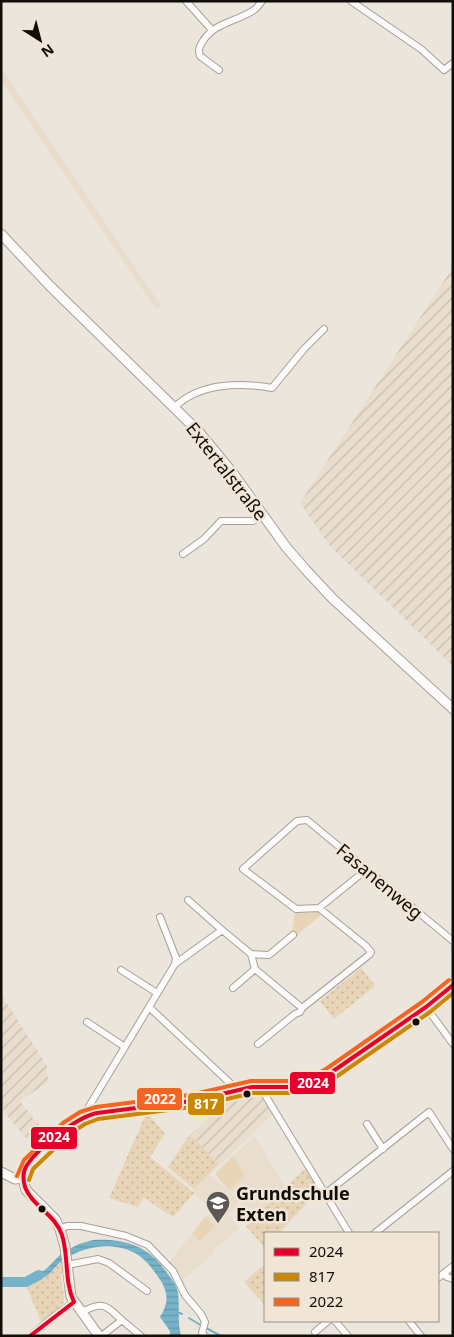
<svg xmlns="http://www.w3.org/2000/svg" width="454" height="1337" viewBox="0 0 454 1337" font-family="'Noto Sans',sans-serif">
<style>
.built{fill:#e9ddcd}
.industrial{fill:url(#industrial-furrows)}
.grass{fill:url(#grass-dots)}
.park{fill:#e8d4b7}
.water{fill:url(#water-rules)}
.lines{fill:none;stroke-linecap:round;stroke-linejoin:round}
.stream{stroke:#77b3c8;stroke-width:2}
.river{stroke:#77b3c8;stroke-width:10}
.street-casing{stroke:#a5a19a;stroke-width:8}
.secondary-casing{stroke:#a5a19a;stroke-width:11}
.street{stroke:#fcfbfa;stroke-width:6}
.secondary{stroke:#fcfbfa;stroke-width:9}
.bus-1-casing{stroke:#f1e6d6;stroke-width:8}
.bus-2-casing{stroke:#f1e6d6;stroke-width:8}
.bus-3-casing{stroke:#f1e6d6;stroke-width:8}
.bus-1{stroke:#e4002b;stroke-width:4}
.bus-2{stroke:#c98702;stroke-width:4}
.bus-3{stroke:#f26522;stroke-width:4}
.bus-dot{fill:#110d08;stroke:#f1e6d6;stroke-width:2}
.labels{text-anchor:middle;dominant-baseline:central;stroke-width:5;stroke-linejoin:round;paint-order:stroke}
.street-label{font-size:18px;fill:#110d08;stroke:#f1e6d6}
.poi-label{font-size:18px;font-weight:bold;fill:#110d08;stroke:#f1e6d6;text-anchor:start}
.line-badge{stroke:#f1e6d6;stroke-width:2}
.badge-label{font-size:14px;text-anchor:middle;font-weight:bold;fill:#fff}
</style>
<defs>
<pattern id="industrial-furrows" width="10" height="10" patternUnits="userSpaceOnUse" patternTransform="scale(1.25)"><rect width="10" height="10" fill="#e9ddcd"/><path d="M-1 1l2-2M0 10L10 0M9 11l2-2" fill="none" stroke="#c7bcaf"/></pattern>
<pattern id="grass-dots" width="8" height="8" patternUnits="userSpaceOnUse" patternTransform="scale(1.25)"><rect width="8" height="8" fill="#e8d4b7"/><path d="M2 2h.1M6 6h.1" fill="none" stroke="#c6b59c" stroke-width="1.8" stroke-linecap="round"/></pattern>
<pattern id="water-rules" width="6" height="5" patternUnits="userSpaceOnUse" patternTransform="scale(1.25)"><rect width="6" height="5" fill="#77b3c8"/><path d="M0 2.5h6" fill="none" stroke="#69a"/></pattern>
</defs>
<rect width="100%" height="100%" fill="#ebe5dc"/>
<path class="built" d="M 1,67 L 161,306 L 156,309 L 1,81 Z
M 255,1136 L 286,1188 L 253,1219 L 241,1207 L 242,1201 L 229,1190 L 245,1175 L 233,1156 Z
M 209,1174 L 240,1201 L 229,1215 L 239,1228 L 213,1250 L 215,1252 L 183,1280 L 177,1270 L 169,1262 L 212,1209 L 193,1193 L 194,1189 Z"/>
<path class="industrial" d="M 453,267 L 453,666 L 330,546 L 300,503 Z
M 1,994 L 47,1066 L 48,1082 L 20,1101 L 50,1139 L 37,1151 L 9,1118 L 1,1106 Z
M 255,1094 L 259,1095 L 262,1098 L 273,1113 L 220,1165 L 194,1138 L 188,1137 L 221,1108 L 215,1102 L 228,1098 Z"/>
<path class="grass" d="M 361,968 L 375,986 L 334,1019 L 320,1001 Z
M 147,1112 L 165,1134 L 150,1157 L 194,1193 L 173,1217 L 144,1198 L 138,1207 L 109,1198 Z
M 188,1137 L 194,1138 L 219,1164 L 194,1189 L 168,1167 Z
M 306,1168 L 319,1190 L 279,1233 L 265,1233 L 265,1248 L 246,1226 Z
M 64,1259 L 65,1265 L 61,1276 L 64,1299 L 63,1304 L 41,1322 L 27,1288 L 50,1273 Z
M 265,1264 L 265,1305 L 244,1282 Z"/>
<path class="park" d="M 318,912 L 321,915 L 296,936 L 292,931 L 295,913 Z
M 233,1156 L 245,1175 L 229,1190 L 215,1174 Z
M 205,1217 L 215,1226 L 200,1241 L 192,1234 Z"/>
<path class="water" d="M 93,1240 C 125,1238 149,1246 167,1273 C 172,1279 177,1286 178,1293 C 180,1309 177,1319 181,1336 L 170,1336 L 170,1331 L 160,1317 C 168,1304 169,1295 161,1281 C 154,1271 146,1259 135,1253 C 112,1241 85,1246 65,1259 C 59,1262 56,1267 51,1272 C 45,1279 35,1280 26,1282 L 32,1276 L 45,1270 L 62,1253 L 79,1244 Z"/>
<g class="lines">
<path class="stream" d="M 177,1312 L 182,1314
M 189,1318 L 202,1326
M 206,1328 L 221,1336"/>
<path class="river" d="M 1,1282 L 26,1282 L 39,1275"/>
<defs>
<path id="street" d="M 186,1 L 212,30
M 351,1 L 421,49 L 444,70 L 453,63
M 219,70 L 200,56 C 198,50 199,47 203,41 C 215,22 236,22 254,10 C 257,8 259,5 262,1
M 175,407 C 199,383 240,382 272,388 L 304,349 L 324,329
M 183,554 L 204,539 L 221,521 L 253,521 L 263,516
M 188,900 L 222,930
M 319,908 L 366,870
M 251,954 L 269,955 L 293,935
M 175,964 L 222,930 L 251,954 L 255,969 L 302,1008
M 121,970 L 157,993
M 233,988 L 255,969
M 149,1007 L 231,1084 L 233,1091
M 426,1007 L 453,1044
M 87,1022 L 125,1047
M 258,1044 L 295,1014 L 300,1012 L 302,1008 L 369,955 L 371,952 L 366,946 L 319,908 L 296,909 L 243,869 L 297,821 L 307,820 L 453,941
M 264,1088 L 265,1095 L 349,1233
M 82,1118 L 175,964 L 176,958 L 160,917
M 367,1124 L 383,1149
M 325,1194 L 429,1112 L 453,1149
M 60,1229 L 67,1226 L 81,1226 L 126,1236 L 148,1245 L 173,1271 L 185,1295 L 201,1314 L 205,1322 L 202,1333 L 205,1336
M 375,1233 L 453,1171
M 67,1265 L 98,1259 L 109,1263 L 147,1291
M 444,1273 L 447,1277 L 453,1279
M 438,1278 L 453,1266
M 82,1312 C 104,1300 106,1306 123,1321 C 129,1326 135,1331 141,1336
M 335,1321 L 348,1336
M 409,1321 L 421,1336
M 315,1332 L 328,1321
M 104,1334 L 122,1320
M 30,1336 L 53,1317 L 74,1302"/>
<path id="secondary" d="M 1,234 L 50,286 L 199,432 L 232,472 L 286,547 L 306,570 L 332,598 L 453,709
M 1,1172 L 15,1179 L 23,1178
M 99,1336 L 71,1297 L 65,1247 L 60,1229 L 55,1219 L 26,1190 L 23,1178 L 28,1165 L 67,1128 L 82,1118 L 97,1113 L 191,1101 L 252,1087 L 297,1087 L 311,1084 L 329,1074 L 426,1007 L 453,985"/>
</defs>
<use href="#street" class="street-casing"/>
<use href="#secondary" class="secondary-casing"/>
<use href="#street" class="street"/>
<use href="#secondary" class="secondary"/>
<defs>
<path id="bus-1" d="M 30,1336 L 74,1302 C 64,1281 69,1257 62,1235 C 55,1214 32,1206 25,1187 C 23,1180 23,1171 27,1165 C 39,1147 77,1117 97,1113 L 191,1101 L 252,1087 L 297,1087 L 311,1084 L 329,1074 L 426,1007 L 453,985"/>
<path id="bus-2" d="M 29,1180 L 33,1169 L 71,1133 L 85,1124 L 98,1119 L 192,1107 L 253,1093 L 298,1093 L 313,1090 L 333,1079 L 430,1012 L 453,993"/>
<path id="bus-3" d="M 17,1176 L 24,1160 L 63,1123 L 80,1112 L 96,1107 L 190,1095 L 251,1081 L 296,1081 L 309,1078 L 326,1069 L 422,1002 L 449,980"/>
</defs>
<use href="#bus-1" class="bus-1-casing"/>
<use href="#bus-2" class="bus-2-casing"/>
<use href="#bus-3" class="bus-3-casing"/>
<use href="#bus-1" class="bus-1"/>
<use href="#bus-2" class="bus-2"/>
<use href="#bus-3" class="bus-3"/>
</g>
<defs>
<symbol id="school-pin" viewBox="-11 -11 22 30"><path d="M0 17L-7.5 6A9.5 9.5 0 1 1 7.5 6Z" fill="#5d5952" stroke="#f1e6d6"/><path d="M0-5L7-2L0 1L-7-2ZM-4 1L0 2.5L4 1V4Q0 6-4 4Z" fill="#fff"/></symbol>
</defs>
<g fill-rule="evenodd">
<use href="#school-pin" x="204" y="1189" width="28" height="38"/>
</g>
<g class="bus-dot">
<circle cx="416" cy="1022" r="4.5"/>
<circle cx="247" cy="1094" r="4.5"/>
<circle cx="42" cy="1209" r="4.5"/>
</g>
<g class="labels">
<g class="street-label">
<text transform="translate(227 471) rotate(52)">Extertalstraße</text>
<text transform="translate(380 881) rotate(40)">Fasanenweg</text>
</g>
<g class="poi-label">
<text x="236" y="1193">Grundschule<tspan x="236" dy="21">Exten</tspan></text>
</g>
</g>
<g class="line-badge">
<rect x="289" y="1071" width="47" height="24" rx="5" fill="#e4002b"/>
<rect x="136" y="1087" width="47" height="24" rx="5" fill="#f26522"/>
<rect x="187" y="1092" width="38" height="24" rx="5" fill="#c98702"/>
<rect x="30" y="1126" width="48" height="24" rx="5" fill="#e4002b"/>
</g>
<g class="badge-label">
<text x="313" y="1088">2024</text>
<text x="160" y="1104">2022</text>
<text x="206" y="1109">817</text>
<text x="54" y="1142">2024</text>
</g>
<rect width="454" height="1337" fill="none" stroke="#110d08" stroke-width="5"/>
<rect x="264" y="1232" width="175" height="90" fill="#f1e6d6" stroke="#978f84"/>
<rect x="274" y="1248" width="25" height="8" fill="#e4002b" stroke="#978f84"/>
<text x="309" y="1257" font-size="15" fill="#110d08">2024</text>
<rect x="274" y="1273" width="25" height="8" fill="#c98702" stroke="#978f84"/>
<text x="309" y="1282" font-size="15" fill="#110d08">817</text>
<rect x="274" y="1298" width="25" height="8" fill="#f26522" stroke="#978f84"/>
<text x="309" y="1307" font-size="15" fill="#110d08">2022</text>
<g transform="translate(40 40) rotate(144)" stroke="#f1e6d6" stroke-width="4" paint-order="stroke">
<path d="M0-4L9 19L0 12L-9 19Z" fill="#110d08"/>
<text y="-8" font-size="14" font-weight="bold" text-anchor="middle" fill="#110d08">N</text>
</g>
</svg>
